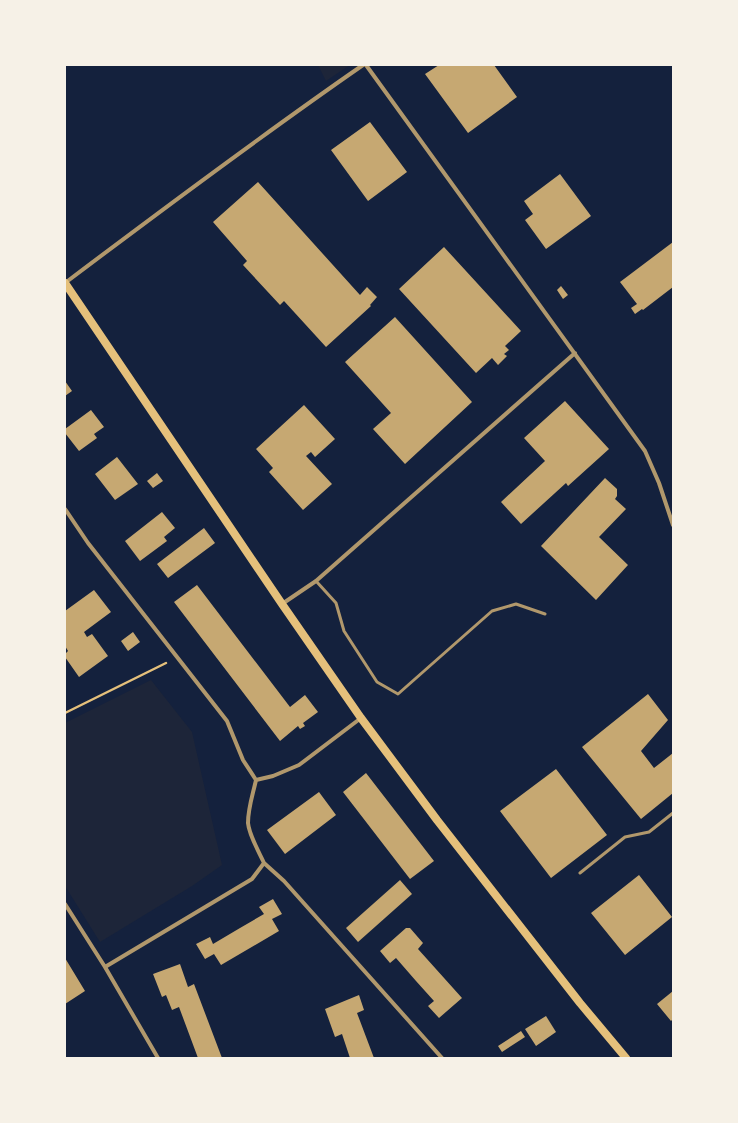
<svg xmlns="http://www.w3.org/2000/svg" width="738" height="1123" viewBox="0 0 738 1123" font-family="'DejaVu Sans',sans-serif">
<style>
.green{fill:#1d2539}
.building{fill:#c6a872}
.lines{fill:none;stroke-linecap:round;stroke-linejoin:round}
.path{stroke:#e5c07b;stroke-width:2.5}
.service{stroke:#b1986c;stroke-width:3}
.minor{stroke:#b1986c;stroke-width:4}
.secondary{stroke:#e5c07b;stroke-width:8}
</style>
<rect width="100%" height="100%" fill="#14213d"/>
<path class="green" d="M 318,65 L 350,65 L 326,81 Z
M 151,680 L 192,732 L 222,865 L 192,886 L 100,942 L 65,886 L 65,723 Z"/>
<path class="building" d="M 439,65 L 494,65 L 517,97 L 468,133 L 425,74 Z
M 370,122 L 407,172 L 368,201 L 331,150 Z
M 560,174 L 591,216 L 546,249 L 525,220 L 533,214 L 524,201 Z
M 258,182 L 360,295 L 367,287 L 377,297 L 370,305 L 371,306 L 326,347 L 284,301 L 280,305 L 243,265 L 247,261 L 213,222 Z
M 673,242 L 673,287 L 643,310 L 642,309 L 635,314 L 631,308 L 637,304 L 620,282 Z
M 444,247 L 521,331 L 505,346 L 509,350 L 504,354 L 507,356 L 498,365 L 492,358 L 476,373 L 399,289 Z
M 561,286 L 568,295 L 563,299 L 557,290 Z
M 395,317 L 472,402 L 405,464 L 373,429 L 391,413 L 345,362 Z
M 65,381 L 72,391 L 65,396 Z
M 565,401 L 609,449 L 568,486 L 566,483 L 521,524 L 501,502 L 545,461 L 524,438 Z
M 304,405 L 335,439 L 315,457 L 311,452 L 306,456 L 332,484 L 303,510 L 269,472 L 273,468 L 256,449 Z
M 91,410 L 104,427 L 94,434 L 97,438 L 79,451 L 65,433 L 65,429 Z
M 117,457 L 138,484 L 115,500 L 95,474 Z
M 157,473 L 163,481 L 153,488 L 147,481 Z
M 605,478 L 617,489 L 617,496 L 615,499 L 626,509 L 599,537 L 628,565 L 596,600 L 541,546 Z
M 162,512 L 175,528 L 164,537 L 167,541 L 140,561 L 125,541 Z
M 204,528 L 215,543 L 168,578 L 157,564 Z
M 197,585 L 290,707 L 305,695 L 318,712 L 303,723 L 305,726 L 300,729 L 298,726 L 280,741 L 174,602 Z
M 94,590 L 111,612 L 84,632 L 87,637 L 92,634 L 108,656 L 79,677 L 65,657 L 65,654 L 68,651 L 65,646 L 65,611 Z
M 133,632 L 140,642 L 128,651 L 121,641 Z
M 648,694 L 668,720 L 641,751 L 654,768 L 673,753 L 673,793 L 641,819 L 582,747 Z
M 556,769 L 607,835 L 551,878 L 500,811 Z
M 366,773 L 434,861 L 410,879 L 343,792 Z
M 319,792 L 336,815 L 285,854 L 267,830 Z
M 639,875 L 672,917 L 625,955 L 591,913 Z
M 400,880 L 412,894 L 358,942 L 346,928 Z
M 273,899 L 282,914 L 272,919 L 279,931 L 221,965 L 214,954 L 205,959 L 196,944 L 210,937 L 213,944 L 240,928 L 264,914 L 259,907 Z
M 406,928 L 410,928 L 423,943 L 418,949 L 462,998 L 439,1018 L 428,1006 L 434,1001 L 416,981 L 396,958 L 390,963 L 380,951 Z
M 65,958 L 85,991 L 65,1004 Z
M 180,964 L 188,987 L 194,984 L 222,1058 L 198,1058 L 179,1007 L 172,1010 L 166,995 L 162,997 L 153,974 Z
M 673,991 L 673,1019 L 671,1021 L 657,1004 Z
M 359,995 L 364,1010 L 357,1013 L 374,1058 L 350,1058 L 342,1034 L 335,1037 L 325,1009 Z
M 546,1016 L 556,1032 L 536,1046 L 525,1029 Z
M 521,1031 L 525,1037 L 502,1052 L 498,1046 Z"/>
<g class="lines">
<path class="path" d="M 65,713 L 166,663"/>
<path class="service" d="M 316,581 L 336,603 L 344,631 L 377,682 L 398,694 L 492,611 L 516,604 L 545,614
M 580,873 L 625,837 L 649,832 L 673,813"/>
<path class="minor" d="M 366,65 L 645,451 L 659,483 L 673,525
M 65,283 C 163,209 262,135 363,65
M 65,509 L 88,543 L 227,721 L 243,760 L 256,780 C 253,794 248,808 248,823 C 249,835 259,852 264,863
M 282,604 L 316,581 L 575,353
M 256,780 L 273,776 L 299,765 L 361,718
M 65,904 L 105,967 L 158,1058
M 105,967 L 252,879 L 264,863 L 284,881 L 442,1058"/>
<path class="secondary" d="M 65,283 L 282,604 L 361,718 L 437,820 L 580,1003 L 626,1058"/>
</g>
<rect width="738" height="1123" fill="none" stroke="#f6f1e7" stroke-width="132"/>
</svg>
